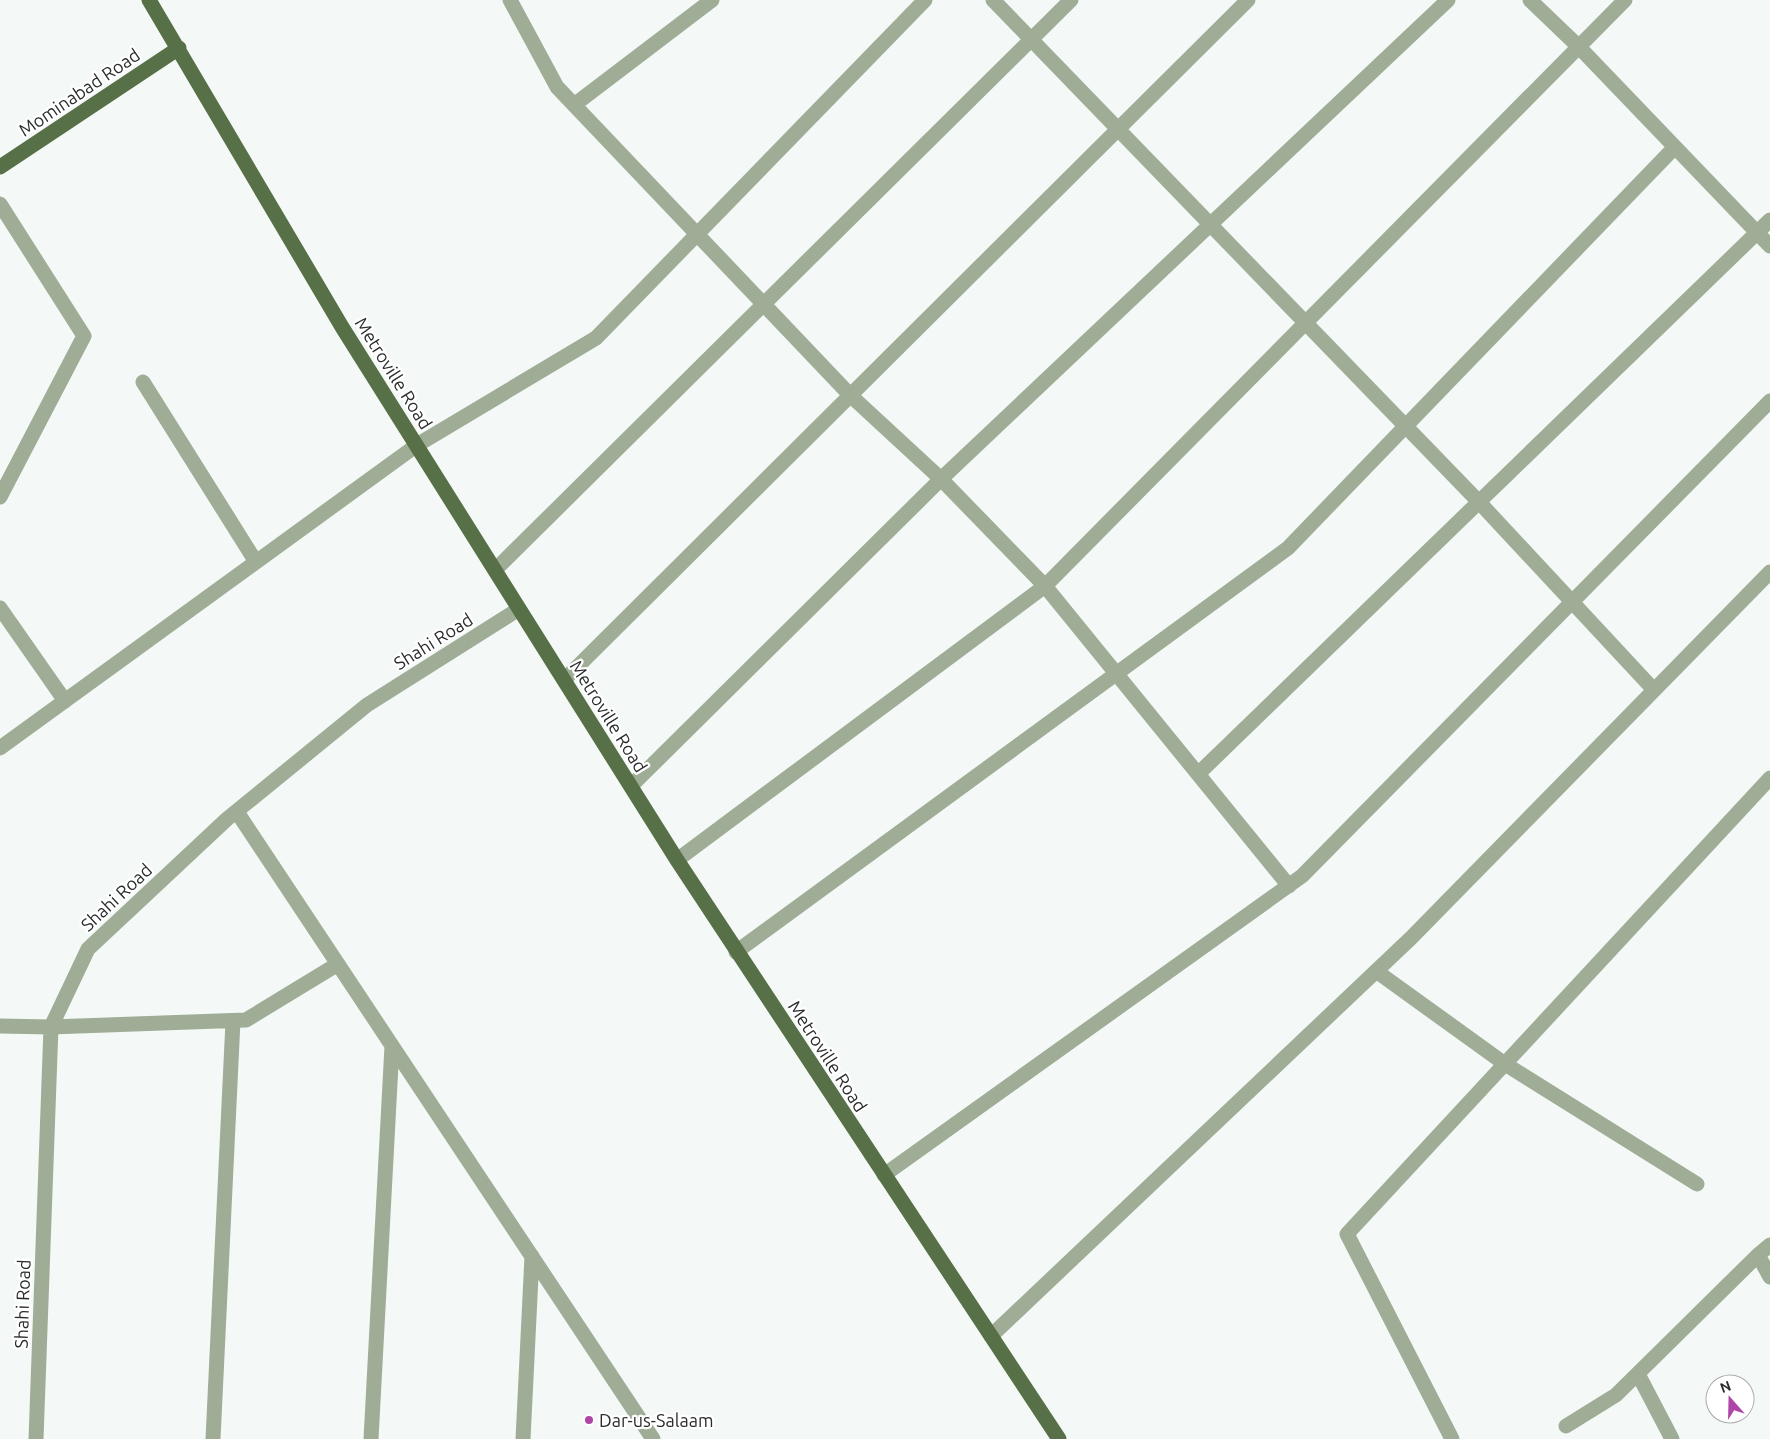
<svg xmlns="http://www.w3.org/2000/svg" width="1770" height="1439" viewBox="0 0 1770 1439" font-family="Ubuntu,sans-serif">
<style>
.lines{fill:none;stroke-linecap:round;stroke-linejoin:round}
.minor{stroke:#9fad97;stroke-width:15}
.major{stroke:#577047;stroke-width:15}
.poi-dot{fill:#af45a7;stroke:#fff;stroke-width:2}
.labels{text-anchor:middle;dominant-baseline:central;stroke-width:4.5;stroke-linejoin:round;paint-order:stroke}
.street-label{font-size:18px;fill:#2b2d2c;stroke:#fff}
.poi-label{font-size:18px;fill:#2b2d2c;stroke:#fff;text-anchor:start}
</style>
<rect width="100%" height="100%" fill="#f4f9f7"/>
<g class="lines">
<path class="minor" d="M 510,0 L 557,87 L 850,395 L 941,479 L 1045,586 L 1289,886
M 993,0 L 1479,502 L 1654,690
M 1530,0 L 1579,47 L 1770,246
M 574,105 L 712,0
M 0,204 L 84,336 L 0,497
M 143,382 L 256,562
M 495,570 L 1071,0
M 0,608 L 65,701
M 564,680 L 1248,0
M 0,748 L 417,445 L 596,338 L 925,0
M 1198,774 L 1770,220
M 631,786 L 941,479 L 1448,0
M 237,812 L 653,1439
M 677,860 L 1045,586 L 1625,0
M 736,952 L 1288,548 L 1675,147
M 1376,971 L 1505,1064 L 1697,1184
M 0,1026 L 51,1027 L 246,1020 L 338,964
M 884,1175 L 1302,876 L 1770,401
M 1758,1255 L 1770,1277
M 991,1336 L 1411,938 L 1770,572
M 1638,1374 L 1672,1439
M 1566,1426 L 1616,1395 L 1758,1255 L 1770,1245
M 36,1439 L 51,1027 L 88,949 L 227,819 L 367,705 L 519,609
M 213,1439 L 233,1021
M 371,1439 L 392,1046
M 523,1439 L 532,1256
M 1452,1439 L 1347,1234 L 1770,778"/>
<path class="major" d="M 149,0 L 342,327 L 677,860 L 1059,1439
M 0,167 L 179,48"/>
</g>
<circle class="poi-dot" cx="589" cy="1420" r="5"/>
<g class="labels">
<g class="street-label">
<text transform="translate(79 92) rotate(-34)">Mominabad Road</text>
<text transform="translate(394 373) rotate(58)">Metroville Road</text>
<text transform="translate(433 641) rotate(-32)">Shahi Road</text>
<text transform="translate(609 716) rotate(58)">Metroville Road</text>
<text transform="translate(116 897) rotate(-43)">Shahi Road</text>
<text transform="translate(828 1056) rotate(57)">Metroville Road</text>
<text transform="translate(22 1304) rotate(-88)">Shahi Road</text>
</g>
<g class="poi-label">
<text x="599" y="1420">Dar-us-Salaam</text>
</g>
</g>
<g transform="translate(1730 1399) rotate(340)"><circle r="24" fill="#ffffff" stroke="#aaabab"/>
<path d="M0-4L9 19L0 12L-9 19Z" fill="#af45a7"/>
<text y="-8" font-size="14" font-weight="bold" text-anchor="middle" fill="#2b2d2c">N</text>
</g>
</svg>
